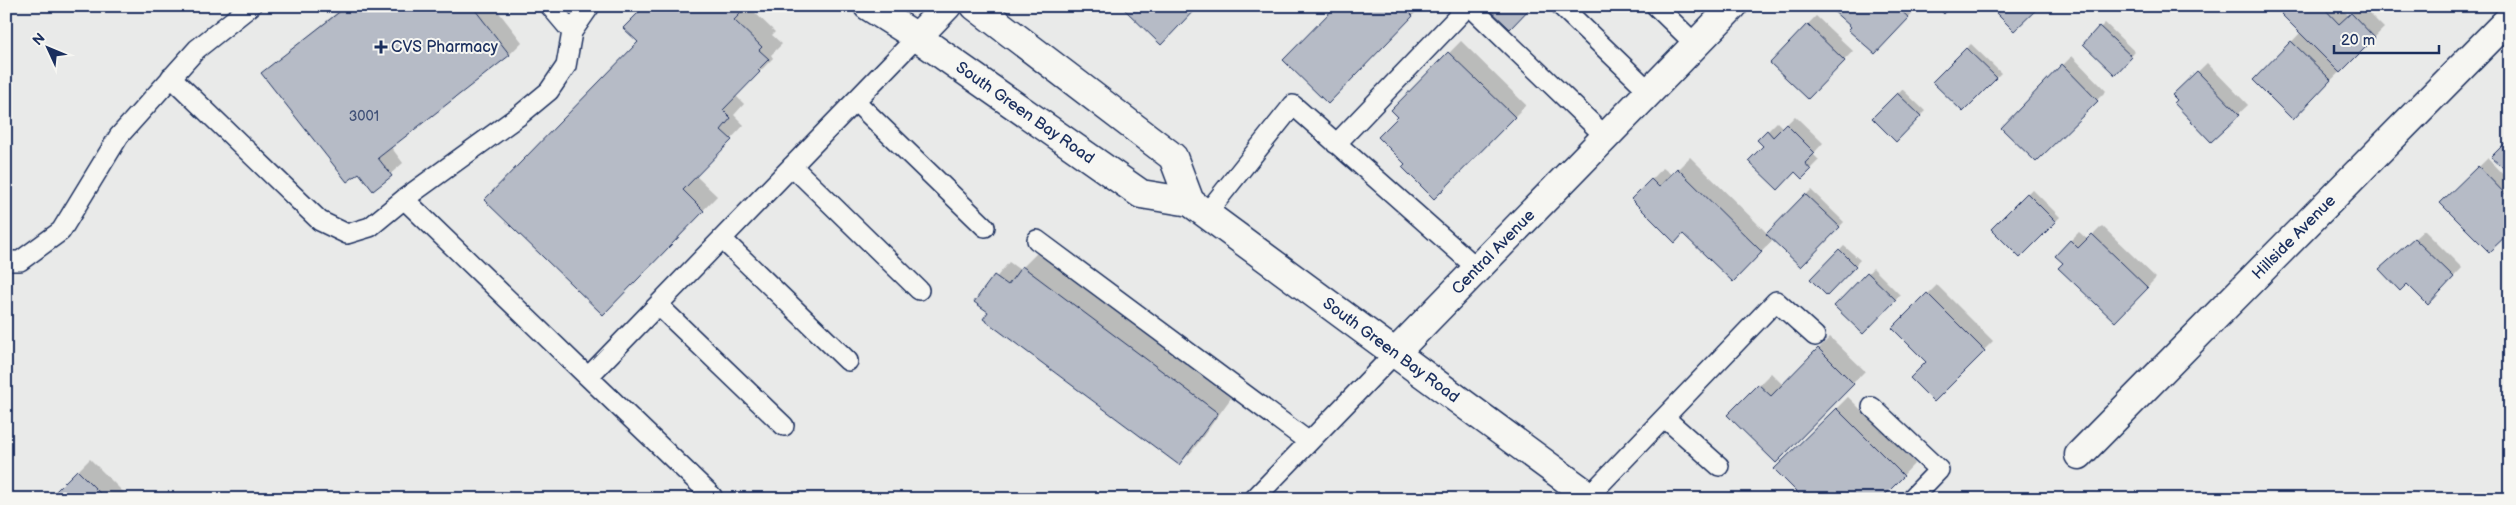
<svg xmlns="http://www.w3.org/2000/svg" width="2516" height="505" viewBox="0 0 2516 505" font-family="'Balsamiq Sans',sans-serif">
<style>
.shadow{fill:#0003}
.building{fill:#b6bbc6;stroke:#1b2f5e}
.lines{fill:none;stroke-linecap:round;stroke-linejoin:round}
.service-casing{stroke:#1b2f5e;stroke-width:22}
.minor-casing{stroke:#1b2f5e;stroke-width:31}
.primary-casing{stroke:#1b2f5e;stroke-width:31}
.service{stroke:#f6f6f2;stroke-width:19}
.minor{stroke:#f6f6f2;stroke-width:28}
.primary{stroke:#f6f6f2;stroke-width:28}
.poi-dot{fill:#1b2f5e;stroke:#f6f6f2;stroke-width:2}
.labels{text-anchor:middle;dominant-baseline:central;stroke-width:4;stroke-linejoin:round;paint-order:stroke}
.number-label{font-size:14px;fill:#425278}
.poi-label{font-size:16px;fill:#1b2f5e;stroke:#f6f6f2;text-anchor:start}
.street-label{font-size:16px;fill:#1b2f5e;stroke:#f6f6f2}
</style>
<rect width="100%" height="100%" fill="#e9eae9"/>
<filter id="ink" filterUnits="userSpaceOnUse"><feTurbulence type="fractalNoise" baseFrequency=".02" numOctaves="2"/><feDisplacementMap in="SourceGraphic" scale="10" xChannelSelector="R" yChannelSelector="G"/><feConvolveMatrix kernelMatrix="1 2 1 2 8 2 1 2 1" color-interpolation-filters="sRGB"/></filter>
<g filter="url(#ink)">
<path class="shadow" d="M 345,6 L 494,6 L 522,42 L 510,54 L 391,147 L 403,163 L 373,189 L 359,171 L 263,73 Z
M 646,6 L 748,6 L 775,32 L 772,35 L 782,44 L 771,55 L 773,58 L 736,96 L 744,104 L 734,115 L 744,125 L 696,176 L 717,196 L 617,299 L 639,42 Z
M 1338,6 L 1422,6 L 1328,102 Z
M 1833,6 L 1915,6 L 1917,9 L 1884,44 L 1852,27 Z
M 2290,6 L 2339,6 L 2349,16 L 2359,6 L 2362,6 L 2384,28 L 2293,118 L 2255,80 L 2301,32 Z
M 1816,16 L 1853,51 L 1808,98 L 1807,25 Z
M 2105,23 L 2135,52 L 2115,73 L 2084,44 Z
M 1461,41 L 1526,105 L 1434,198 L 1407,164 L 1400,117 L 1393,110 Z
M 1971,44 L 2001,73 L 1963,111 L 1933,82 Z
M 2072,56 L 2106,91 L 2036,161 L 2063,65 Z
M 2207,63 L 2248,105 L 2211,140 L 2174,95 Z
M 1902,89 L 1925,111 L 1896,140 L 1874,118 Z
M 1795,116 L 1823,143 L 1813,154 L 1819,160 L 1802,177 L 1759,140 L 1777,122 L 1783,128 Z
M 1690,157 L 1768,234 L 1811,190 L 1844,222 L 1801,266 L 1774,239 L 1733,281 L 1684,233 L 1633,199 L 1663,168 L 1672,175 Z
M 2488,158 L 2510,181 L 2510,231 L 2442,203 Z
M 2032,189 L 2060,217 L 2020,257 L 1993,229 Z
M 2102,226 L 2156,278 L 2114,321 L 2064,263 L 2070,241 L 2079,232 L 2088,240 Z
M 2424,230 L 2462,268 L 2428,303 L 2390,261 Z
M 1844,246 L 1860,260 L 1827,294 L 1812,279 Z
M 1037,253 L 1231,398 L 1193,450 L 1179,464 L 976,302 L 1009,262 L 1020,270 Z
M 1873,268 L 1900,295 L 1863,333 L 1836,306 Z
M 1937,285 L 1993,341 L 1934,400 L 1928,362 L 1894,328 Z
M 1830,337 L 1865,371 L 1776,461 L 1729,415 L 1771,373 L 1783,385 Z
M 1848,397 L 1915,463 L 1880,499 L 1776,469 Z
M 90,459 L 130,499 L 50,499 Z"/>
<path class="building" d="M 347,6 L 472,6 L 510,55 L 378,158 L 392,176 L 373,191 L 359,173 L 347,182 L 261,73 Z
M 645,6 L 738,6 L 743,11 L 734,20 L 762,47 L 759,50 L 769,59 L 758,70 L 760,72 L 723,110 L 731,118 L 721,130 L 732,140 L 683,190 L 704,211 L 603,315 L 484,200 L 638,42 L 623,28 Z
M 1121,6 L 1198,6 L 1161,45 Z
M 1336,6 L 1403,6 L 1413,16 L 1328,104 L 1283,60 Z
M 1486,6 L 1532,6 L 1510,29 Z
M 1832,6 L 1896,6 L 1909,18 L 1875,54 L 1848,30 L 1851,27 L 1830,8 Z
M 1936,6 L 1951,6 L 1944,14 Z
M 1989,6 L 2040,6 L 2014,31 Z
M 2288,6 L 2322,6 L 2339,24 L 2351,13 L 2375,38 L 2340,73 L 2281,14 Z
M 1807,24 L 1845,61 L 1808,99 L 1770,63 Z
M 2099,26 L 2132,57 L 2115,75 L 2083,44 Z
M 2291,41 L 2331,80 L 2293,120 L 2253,80 Z
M 1966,48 L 1997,78 L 1963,112 L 1932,82 Z
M 1448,52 L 1515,117 L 1434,199 L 1402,167 L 1405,164 L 1378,137 L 1398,117 L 1391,110 Z
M 2062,64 L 2098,101 L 2036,162 L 2001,128 Z
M 2197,71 L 2240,115 L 2211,142 L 2174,103 L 2177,100 L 2172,95 Z
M 1897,93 L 1921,116 L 1896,142 L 1872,118 Z
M 1786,124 L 1815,153 L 1805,163 L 1811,170 L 1802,179 L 1795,172 L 1778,190 L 1748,161 L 1763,146 L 1757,140 L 1767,130 L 1773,137 Z
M 2510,138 L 2510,174 L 2491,157 Z
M 2478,166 L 2510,199 L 2510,232 L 2489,252 L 2440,203 Z
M 1677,168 L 1762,252 L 1733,282 L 1683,234 L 1675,243 L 1631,199 L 1651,179 L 1659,187 Z
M 2027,193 L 2056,222 L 2020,258 L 1991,229 Z
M 1805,194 L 1840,227 L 1801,267 L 1766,234 Z
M 2092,234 L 2148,288 L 2115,322 L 2058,268 L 2063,263 L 2055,256 L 2070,240 L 2078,248 Z
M 2414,238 L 2454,277 L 2428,305 L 2407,284 L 2400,291 L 2379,269 Z
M 1839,249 L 1856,266 L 1827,296 L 1810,279 Z
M 1022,266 L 1218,413 L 1179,465 L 983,319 L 988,312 L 974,302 L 994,275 L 1008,285 Z
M 1867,272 L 1896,300 L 1863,334 L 1834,306 Z
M 1927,293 L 1985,351 L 1934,402 L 1910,378 L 1926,362 L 1892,328 Z
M 1818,348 L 1854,384 L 1776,463 L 1727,415 L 1758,384 L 1771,396 Z
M 1836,408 L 1904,476 L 1881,499 L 1804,499 L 1774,469 Z
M 77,470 L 106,499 L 48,499 Z"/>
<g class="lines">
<defs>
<path id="service" d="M 550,6 L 572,32 L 590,6
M 1470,6 L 1606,137
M 1561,6 L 1650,92
M 1656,6 L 1696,45
M 171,77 L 320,221 L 347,234 L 370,227 L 404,199 L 520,115 L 549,91 L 566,66 L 572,32
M 855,101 L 985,227
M 1336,144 L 1468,6
M 792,166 L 919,290
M 404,199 L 588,377 L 917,37
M 1206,214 L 1293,105 L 1478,269
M 722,239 L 848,361
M 1037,240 L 1309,442
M 6,261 L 20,261 L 61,231 L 119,136 L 197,49 L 251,6
M 658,305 L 784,426
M 588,377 L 712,496
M 1872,407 L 1939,470 L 1911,499
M 1665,418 L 1719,466
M 1589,496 L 1776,301 L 1815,336
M 1254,499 L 1395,353"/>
<g id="minor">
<path d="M 917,37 L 947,6"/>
<path id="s1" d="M 1395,353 L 1733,6"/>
<path id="s2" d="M 2079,455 L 2510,18"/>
</g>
<g id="primary">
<path id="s3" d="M 868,6 L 917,37 L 1141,194 L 1190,202 L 1593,499"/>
<path d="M 975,6 L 1173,157 L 1190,202"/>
</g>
</defs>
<use href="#service" class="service-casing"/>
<use href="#minor" class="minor-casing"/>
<use href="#primary" class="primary-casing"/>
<use href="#service" class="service"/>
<use href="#minor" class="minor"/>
<use href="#primary" class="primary"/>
</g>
</g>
<path class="poi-dot" d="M378.5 39.5h5v5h5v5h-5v5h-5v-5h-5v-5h5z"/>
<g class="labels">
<g class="number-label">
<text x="364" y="116">3001</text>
</g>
<g class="poi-label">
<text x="391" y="47">CVS Pharmacy</text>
</g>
<g class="street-label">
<text stroke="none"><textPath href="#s3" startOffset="190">South Green Bay Road</textPath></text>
<text stroke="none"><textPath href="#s2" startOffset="306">Hillside Avenue</textPath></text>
<text stroke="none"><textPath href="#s1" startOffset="141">Central Avenue</textPath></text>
<text stroke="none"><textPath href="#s3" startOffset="631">South Green Bay Road</textPath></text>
</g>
</g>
<rect width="2516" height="505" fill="none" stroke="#f6f6f2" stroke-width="25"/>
<rect x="12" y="12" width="2491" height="480" fill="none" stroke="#1b2f5e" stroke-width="2" filter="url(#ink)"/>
<g transform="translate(48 48) rotate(314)" stroke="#f6f6f2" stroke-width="4" paint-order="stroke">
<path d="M0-4L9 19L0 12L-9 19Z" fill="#1b2f5e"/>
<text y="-8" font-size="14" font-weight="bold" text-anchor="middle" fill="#1b2f5e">N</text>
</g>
<path d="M2334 45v8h105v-8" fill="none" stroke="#1b2f5e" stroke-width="2.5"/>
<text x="2341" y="45" font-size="15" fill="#1b2f5e" stroke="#f6f6f2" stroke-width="4" paint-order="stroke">20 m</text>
</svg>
